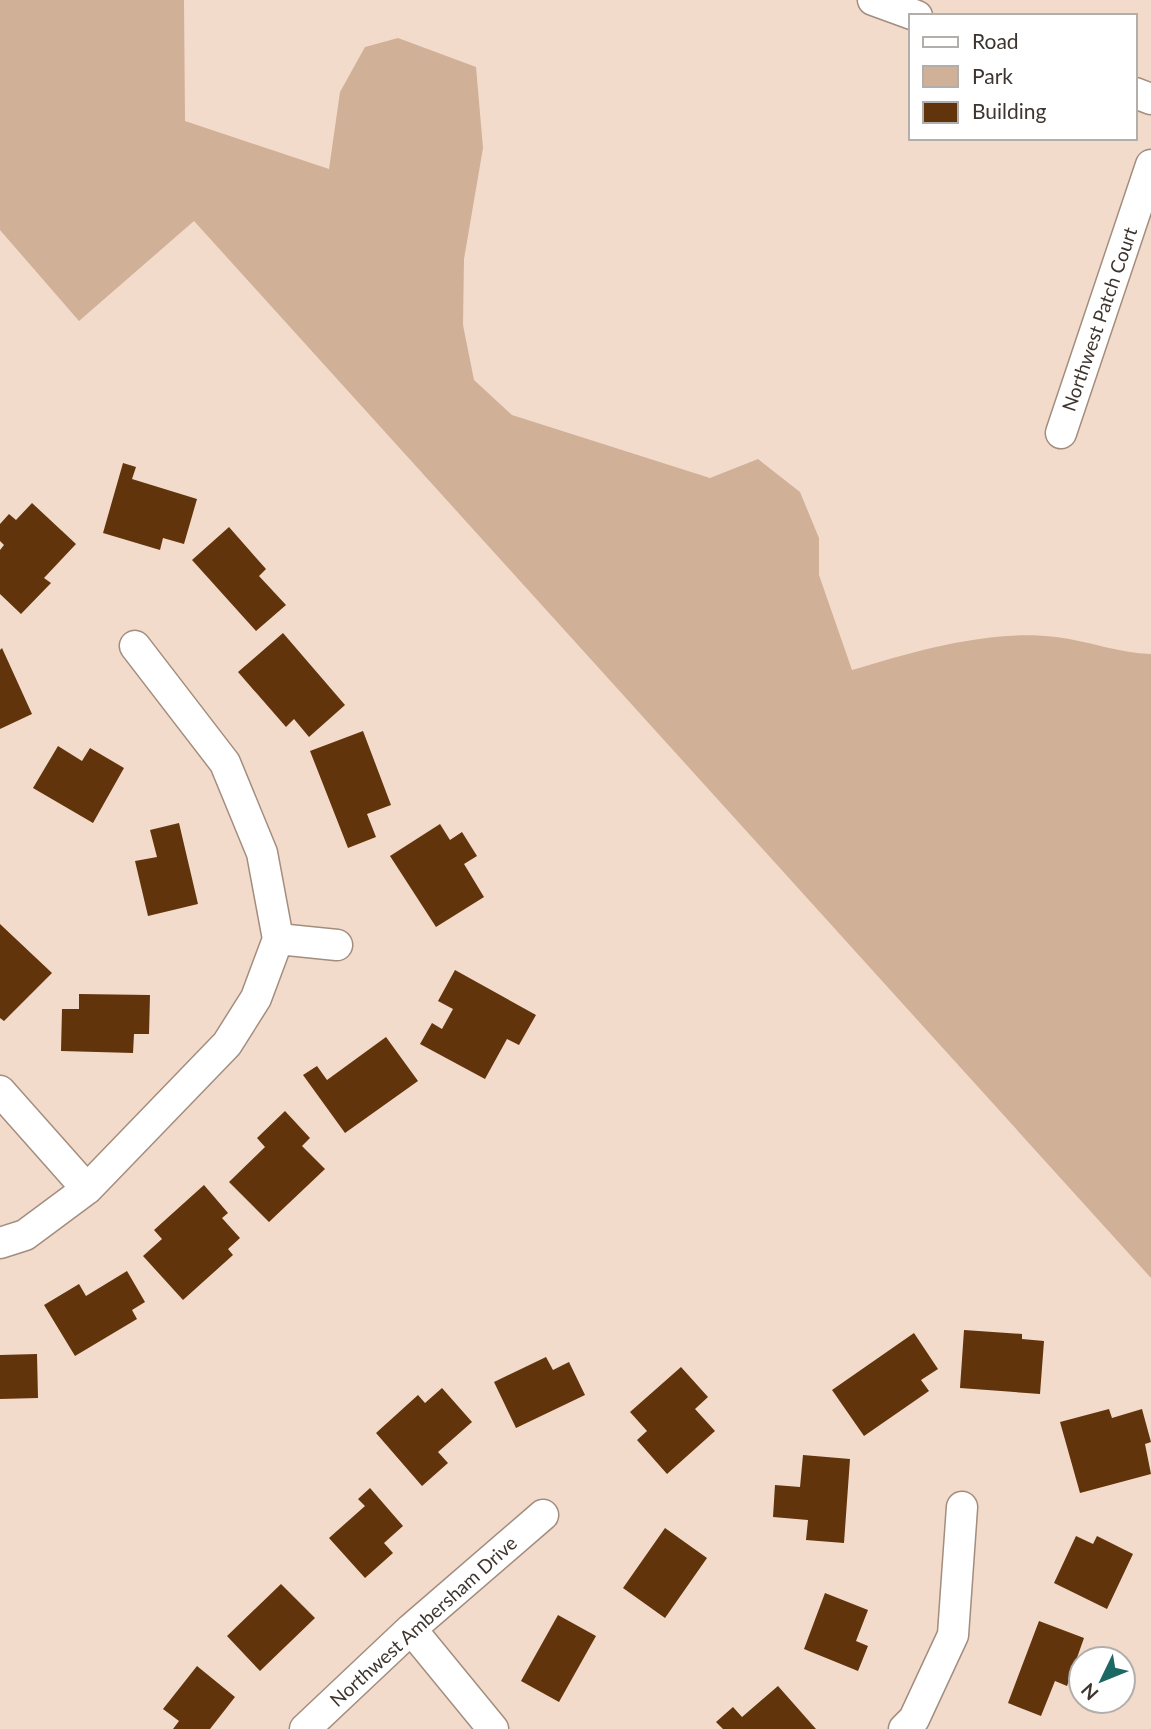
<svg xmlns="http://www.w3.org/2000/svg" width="1151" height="1729" viewBox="0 0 1151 1729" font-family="Lato,sans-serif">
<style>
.green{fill:#d1b098}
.building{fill:#61340b}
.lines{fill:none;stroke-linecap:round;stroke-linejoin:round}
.minor-casing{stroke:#a28d7e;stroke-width:33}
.minor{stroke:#fff;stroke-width:30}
.labels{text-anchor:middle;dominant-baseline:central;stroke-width:7;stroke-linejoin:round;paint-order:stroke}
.street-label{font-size:19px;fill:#3e352f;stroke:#fff}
</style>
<rect width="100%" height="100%" fill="#f3dbcb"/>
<path class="green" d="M 0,0 L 184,0 L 185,121 L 329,169 L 340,92 L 365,47 L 398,38 L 476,67 L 483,148 L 464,259 L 463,325 L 474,380 L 512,415 L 710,478 L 758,459 L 800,492 L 819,538 L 819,575 L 852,670 C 916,651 989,629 1056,637 C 1088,641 1119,653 1151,654 L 1151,1278 L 194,221 L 79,321 L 0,230 Z"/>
<path class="building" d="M 123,463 L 136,467 L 132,479 L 197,499 L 184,544 L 163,538 L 160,550 L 103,533 Z
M 32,503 L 76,544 L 44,578 L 51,583 L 21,614 L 0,594 L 0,550 L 4,545 L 0,541 L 0,524 L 9,514 L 16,520 Z
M 229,527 L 266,569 L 259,576 L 286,605 L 256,631 L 192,560 Z
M 283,633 L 345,705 L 309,737 L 294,719 L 286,727 L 238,672 Z
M 2,648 L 32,714 L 0,729 L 0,650 Z
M 363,731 L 391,805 L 367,814 L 376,837 L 348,848 L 310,751 Z
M 58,746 L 82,761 L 90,748 L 124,768 L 93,823 L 33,788 Z
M 179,823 L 198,904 L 148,916 L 135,861 L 157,857 L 150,830 Z
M 440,824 L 450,840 L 462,832 L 477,856 L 464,864 L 484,897 L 436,927 L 390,856 Z
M 0,924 L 52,973 L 4,1021 L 0,1018 Z
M 455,970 L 536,1015 L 519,1045 L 507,1039 L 485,1079 L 420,1044 L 432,1023 L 442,1029 L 453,1009 L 438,1001 Z
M 79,994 L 150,995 L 149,1034 L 134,1034 L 133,1053 L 61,1051 L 62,1009 L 79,1009 Z
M 386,1037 L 418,1081 L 345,1133 L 303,1075 L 317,1066 L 327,1080 Z
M 285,1111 L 310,1138 L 302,1146 L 325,1169 L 269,1222 L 229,1182 L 265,1147 L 257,1138 Z
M 204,1185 L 228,1213 L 222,1218 L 240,1238 L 228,1249 L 233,1255 L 183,1300 L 143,1256 L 162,1239 L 154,1230 Z
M 127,1271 L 145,1302 L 132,1310 L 137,1319 L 75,1356 L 44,1305 L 79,1284 L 86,1296 Z
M 964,1330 L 1022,1334 L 1022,1339 L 1044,1341 L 1040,1394 L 960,1388 Z
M 914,1333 L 938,1369 L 921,1380 L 929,1391 L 864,1436 L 832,1390 Z
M 37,1354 L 38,1398 L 0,1399 L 0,1355 Z
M 546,1357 L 553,1370 L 569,1362 L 585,1395 L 516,1428 L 494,1382 Z
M 681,1367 L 708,1397 L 695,1409 L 715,1431 L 667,1474 L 637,1440 L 647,1431 L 630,1412 Z
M 442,1388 L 472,1422 L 438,1452 L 448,1463 L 422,1486 L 376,1433 L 418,1395 L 425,1403 Z
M 1109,1409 L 1112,1418 L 1142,1409 L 1151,1442 L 1145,1444 L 1151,1474 L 1080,1493 L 1060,1422 Z
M 803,1455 L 850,1459 L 844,1543 L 806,1540 L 808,1520 L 773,1517 L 775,1485 L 800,1487 Z
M 370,1488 L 403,1526 L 384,1543 L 393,1553 L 365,1578 L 329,1538 L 365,1506 L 358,1499 Z
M 665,1528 L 707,1558 L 665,1618 L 623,1588 Z
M 1076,1536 L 1093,1544 L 1097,1536 L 1133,1554 L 1107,1609 L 1054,1583 Z
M 281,1584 L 315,1618 L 260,1671 L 227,1636 Z
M 825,1593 L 868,1610 L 856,1641 L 868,1646 L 858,1671 L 804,1649 Z
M 558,1615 L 596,1636 L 559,1702 L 521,1681 Z
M 1039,1621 L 1084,1638 L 1067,1686 L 1055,1681 L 1041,1716 L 1008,1703 Z
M 197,1666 L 235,1697 L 210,1729 L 173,1729 L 179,1721 L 163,1709 Z
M 778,1686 L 816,1729 L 723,1729 L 716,1722 L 733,1707 L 742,1717 Z"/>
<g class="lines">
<defs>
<path id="minor" d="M 873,0 L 917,16
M 1135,93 L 1151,99
M 1061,433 L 1151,165
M 278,939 L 337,945
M 0,1091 L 87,1189
M 0,1243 L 25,1235 L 87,1189 L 227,1044 L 256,998 L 278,939 L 262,853 L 225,763 L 135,646
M 411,1629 L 493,1729
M 305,1729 L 411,1629 L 543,1515
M 904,1729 L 914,1719 L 953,1635 L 962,1507"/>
</defs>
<use href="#minor" class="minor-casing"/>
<use href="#minor" class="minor"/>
</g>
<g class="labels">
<g class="street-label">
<text transform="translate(1099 319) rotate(-71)">Northwest Patch Court</text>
<text transform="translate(423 1621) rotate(-42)">Northwest Ambersham Drive</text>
</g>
</g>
<rect x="909" y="14" width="228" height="126" fill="#ffffff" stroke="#b2aeac" stroke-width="2"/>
<rect x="923" y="37" width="35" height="10" fill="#ffffff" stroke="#b2aeac" stroke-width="2"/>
<text x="972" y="49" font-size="21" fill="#3e352f">Road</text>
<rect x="923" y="66" width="35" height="21" fill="#d1b098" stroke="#b2aeac" stroke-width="2"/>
<text x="972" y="84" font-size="21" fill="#3e352f">Park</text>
<rect x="923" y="102" width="35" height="21" fill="#61340b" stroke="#b2aeac" stroke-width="2"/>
<text x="972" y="119" font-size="21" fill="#3e352f">Building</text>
<g transform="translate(1102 1680) rotate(227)"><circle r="33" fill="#ffffff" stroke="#b2aeac" stroke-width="2"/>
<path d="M0-5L12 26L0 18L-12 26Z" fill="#1b6865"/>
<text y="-10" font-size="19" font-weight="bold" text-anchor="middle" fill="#3e352f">N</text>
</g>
</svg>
